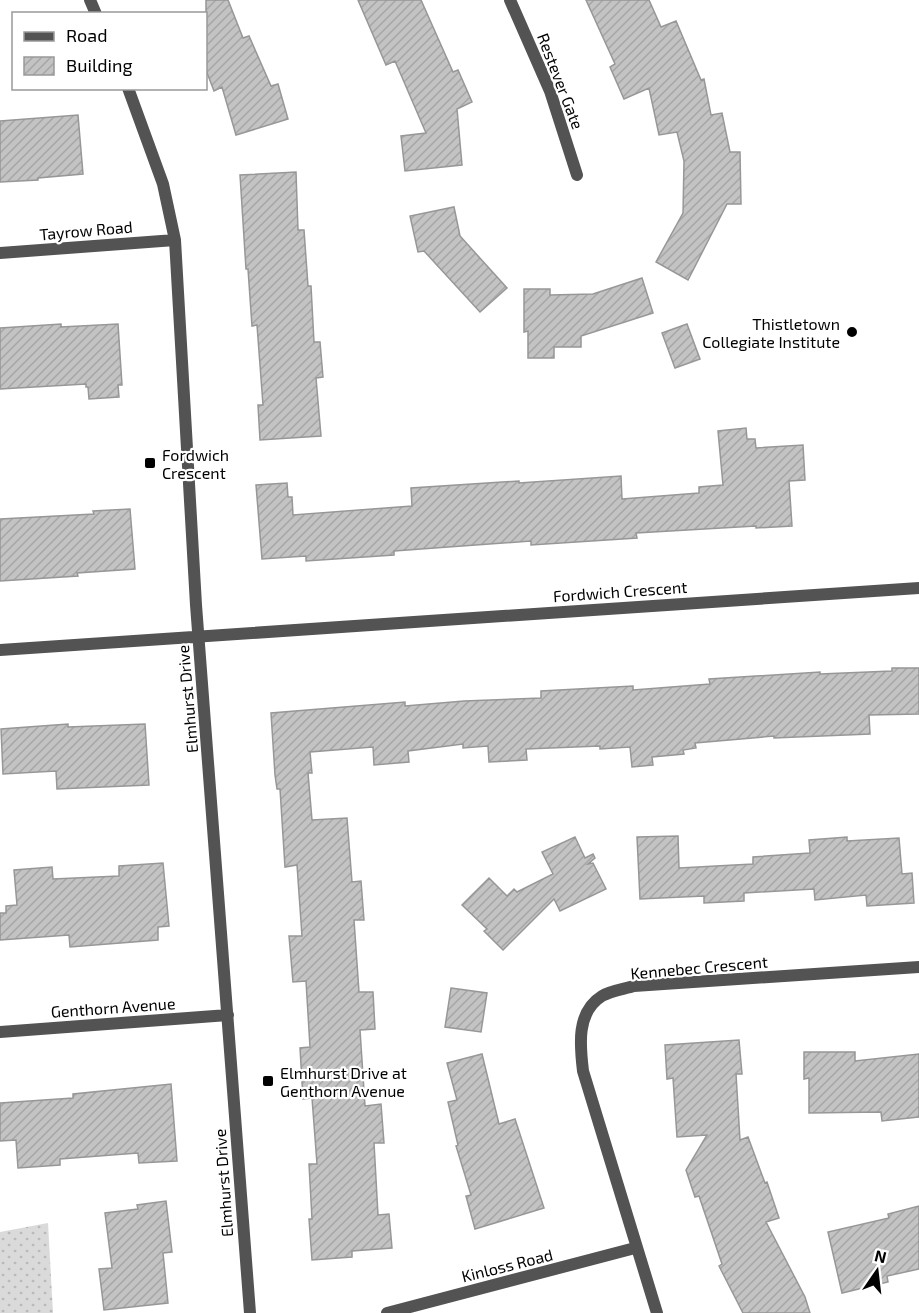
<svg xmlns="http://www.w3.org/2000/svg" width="919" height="1313" viewBox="0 0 919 1313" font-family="'Exo 2',sans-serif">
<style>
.park{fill:url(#park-dots)}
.building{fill:url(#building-hatch);stroke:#979797;stroke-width:1.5}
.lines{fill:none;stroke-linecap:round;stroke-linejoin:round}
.minor{stroke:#535353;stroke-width:12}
.poi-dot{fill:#000;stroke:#fff;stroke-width:2}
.labels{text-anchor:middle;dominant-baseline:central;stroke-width:4.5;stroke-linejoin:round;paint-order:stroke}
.street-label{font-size:16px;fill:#000;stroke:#fff}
.poi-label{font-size:16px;fill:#000;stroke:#fff;text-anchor:start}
</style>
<defs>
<pattern id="park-dots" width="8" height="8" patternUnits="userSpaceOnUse" patternTransform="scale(1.5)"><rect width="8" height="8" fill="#dadada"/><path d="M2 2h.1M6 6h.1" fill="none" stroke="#b9b9b9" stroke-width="1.8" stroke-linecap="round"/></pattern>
<pattern id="building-hatch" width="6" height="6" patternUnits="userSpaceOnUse" patternTransform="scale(1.5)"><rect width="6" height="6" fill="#c3c3c3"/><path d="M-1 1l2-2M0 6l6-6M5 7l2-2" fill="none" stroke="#a6a6a6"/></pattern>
</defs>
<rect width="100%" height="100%" fill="#fff"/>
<path class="park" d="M 48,1223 L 53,1313 L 0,1313 L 0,1232 Z"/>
<path class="building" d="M 206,0 L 228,0 L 243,38 L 249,36 L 271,86 L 278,84 L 288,119 L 236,135 L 222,87 L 214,91 L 206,70 Z
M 358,0 L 421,0 L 453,72 L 458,70 L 472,102 L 457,109 L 462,165 L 405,171 L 401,136 L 426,133 L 395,61 L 386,65 Z
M 586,0 L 649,0 L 661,27 L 676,21 L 701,80 L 704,79 L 711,115 L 722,113 L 730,152 L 740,152 L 741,204 L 727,204 L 688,280 L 656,262 L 683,213 L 684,161 L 677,132 L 659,135 L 649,88 L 624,99 L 610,67 L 615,64 Z
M 78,115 L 83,174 L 38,178 L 38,180 L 0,182 L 0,121 Z
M 296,172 L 298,230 L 304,230 L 308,286 L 311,286 L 314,342 L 320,342 L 323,377 L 316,378 L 321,436 L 260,440 L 258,405 L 263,405 L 257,325 L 252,326 L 248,269 L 246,269 L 240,175 Z
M 454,207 L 460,236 L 507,288 L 480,312 L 424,251 L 418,252 L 410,216 Z
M 642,278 L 653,313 L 581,336 L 581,347 L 554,347 L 554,358 L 528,358 L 528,331 L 524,332 L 524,289 L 550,289 L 550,295 L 593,294 Z
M 61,324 L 61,327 L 118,324 L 122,385 L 118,385 L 119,397 L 89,399 L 88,387 L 86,387 L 86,384 L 0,389 L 0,328 Z
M 687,324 L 700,359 L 675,368 L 662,333 Z
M 746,428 L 747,439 L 755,439 L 756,448 L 803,445 L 805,480 L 789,481 L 792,526 L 756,528 L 756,526 L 636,533 L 637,538 L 531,545 L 531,541 L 394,551 L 394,555 L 306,561 L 306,556 L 262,559 L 256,485 L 287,483 L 288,497 L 292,497 L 293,515 L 412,506 L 411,488 L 519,481 L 519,483 L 621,476 L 622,499 L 699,493 L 699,487 L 723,485 L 718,431 Z
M 130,509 L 135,569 L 77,573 L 78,576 L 0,581 L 0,519 L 94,514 L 93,511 Z
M 892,668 L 919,668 L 919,714 L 869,715 L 870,734 L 774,738 L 774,736 L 695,743 L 696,748 L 683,750 L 684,754 L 652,757 L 653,765 L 632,767 L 630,747 L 600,749 L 600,746 L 526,749 L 527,760 L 489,762 L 488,746 L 463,748 L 463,744 L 408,751 L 409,762 L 374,765 L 373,747 L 310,752 L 312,773 L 308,773 L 312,820 L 347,818 L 352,882 L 361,881 L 364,920 L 354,920 L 359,992 L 373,992 L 375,1029 L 360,1030 L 365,1106 L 381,1104 L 384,1143 L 374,1143 L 378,1215 L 389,1214 L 392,1248 L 352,1251 L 352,1257 L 312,1260 L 309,1219 L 312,1219 L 309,1164 L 317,1164 L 312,1098 L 303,1099 L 300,1048 L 310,1047 L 306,981 L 293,982 L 289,936 L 302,936 L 297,865 L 285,867 L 280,789 L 277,789 L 275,775 L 271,713 L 405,702 L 405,706 L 464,701 L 541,698 L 541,691 L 633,686 L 633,690 L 710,684 L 709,679 L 820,672 L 820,674 L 892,671 Z
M 68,724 L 68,727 L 145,724 L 149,785 L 57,789 L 56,771 L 3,774 L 1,729 Z
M 678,836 L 679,868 L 753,864 L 753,857 L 810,853 L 809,840 L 847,837 L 847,841 L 899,838 L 902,874 L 912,873 L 914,903 L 867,906 L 866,895 L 815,900 L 814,889 L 744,893 L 744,901 L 704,903 L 704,896 L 640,899 L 637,837 Z
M 575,837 L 585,858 L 593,854 L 595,858 L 588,864 L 593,863 L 606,889 L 560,911 L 554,899 L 503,950 L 484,931 L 487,929 L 462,905 L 489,878 L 507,896 L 514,889 L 517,892 L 553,874 L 542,852 Z
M 163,863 L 169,926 L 158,927 L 158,940 L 70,947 L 69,935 L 0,940 L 0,913 L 6,913 L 6,906 L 17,905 L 14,870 L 52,867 L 53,879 L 119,876 L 119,866 Z
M 451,988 L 487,993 L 481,1032 L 445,1027 Z
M 739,1040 L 742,1074 L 736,1074 L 740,1140 L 748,1137 L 765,1183 L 767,1182 L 779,1218 L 766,1222 L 805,1297 L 810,1313 L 743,1313 L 719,1266 L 722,1264 L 699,1196 L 695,1197 L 686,1170 L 707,1135 L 677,1137 L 673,1078 L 667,1079 L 665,1045 Z
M 804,1052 L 855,1052 L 855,1061 L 919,1054 L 919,1117 L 882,1121 L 881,1112 L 809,1113 L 809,1078 L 804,1079 Z
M 482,1054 L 499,1124 L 515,1119 L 544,1208 L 475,1229 L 466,1196 L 471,1195 L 456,1146 L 458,1145 L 448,1102 L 457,1100 L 447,1063 Z
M 171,1084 L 177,1161 L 139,1163 L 138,1153 L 60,1159 L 60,1165 L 18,1168 L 16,1140 L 0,1141 L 0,1103 L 73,1098 L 73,1094 Z
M 166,1201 L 172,1252 L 163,1253 L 168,1303 L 104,1310 L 99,1269 L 112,1268 L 105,1213 L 138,1209 L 137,1205 Z
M 919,1206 L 919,1269 L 887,1276 L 888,1282 L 842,1293 L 828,1232 L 889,1218 L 888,1214 Z"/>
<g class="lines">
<path class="minor" d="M 90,0 L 96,14
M 510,0 L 550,91 L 577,175
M 128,88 L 163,184 L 175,240 L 196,605 L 250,1313
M 0,253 L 175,240
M 0,650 L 919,588
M 0,1032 L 228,1015
M 387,1313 L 635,1248
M 657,1313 L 583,1071 C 580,1046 576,1012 602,996 C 610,991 624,989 634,986 L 919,967"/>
</g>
<g class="poi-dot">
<circle cx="852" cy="332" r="6"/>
<rect x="144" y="457" width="12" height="12" rx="3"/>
<rect x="262" y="1075" width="12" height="12" rx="3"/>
</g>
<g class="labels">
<g class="street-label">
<text transform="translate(561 81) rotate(69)">Restever Gate</text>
<text transform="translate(86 230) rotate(-5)">Tayrow Road</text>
<text transform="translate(620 591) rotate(-4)">Fordwich Crescent</text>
<text transform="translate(187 699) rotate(-95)">Elmhurst Drive</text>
<text transform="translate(699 967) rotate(-5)">Kennebec Crescent</text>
<text transform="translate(113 1007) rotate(-4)">Genthorn Avenue</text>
<text transform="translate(223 1183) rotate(-94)">Elmhurst Drive</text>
<text transform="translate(507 1265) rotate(-14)">Kinloss Road</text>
</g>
<g class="poi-label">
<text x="840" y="323" text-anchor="end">Thistletown<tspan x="840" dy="18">Collegiate Institute</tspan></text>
<text x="162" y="454">Fordwich<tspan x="162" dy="18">Crescent</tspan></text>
<text x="280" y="1072">Elmhurst Drive at<tspan x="280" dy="18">Genthorn Avenue</tspan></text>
</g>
</g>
<rect x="12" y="12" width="195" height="78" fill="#ffffff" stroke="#999999" stroke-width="1.5"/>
<rect x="24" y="32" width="30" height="9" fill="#535353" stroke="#999999" stroke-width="1.5"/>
<text x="66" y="42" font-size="18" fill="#000000">Road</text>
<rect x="24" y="57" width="30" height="18" fill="url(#building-hatch)" stroke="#999999" stroke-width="1.5"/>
<text x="66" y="72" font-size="18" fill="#000000">Building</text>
<g transform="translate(877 1271) rotate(14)" stroke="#ffffff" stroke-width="4.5" paint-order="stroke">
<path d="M0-4.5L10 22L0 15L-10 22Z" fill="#000000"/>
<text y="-9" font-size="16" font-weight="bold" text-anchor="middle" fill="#000000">N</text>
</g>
</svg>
